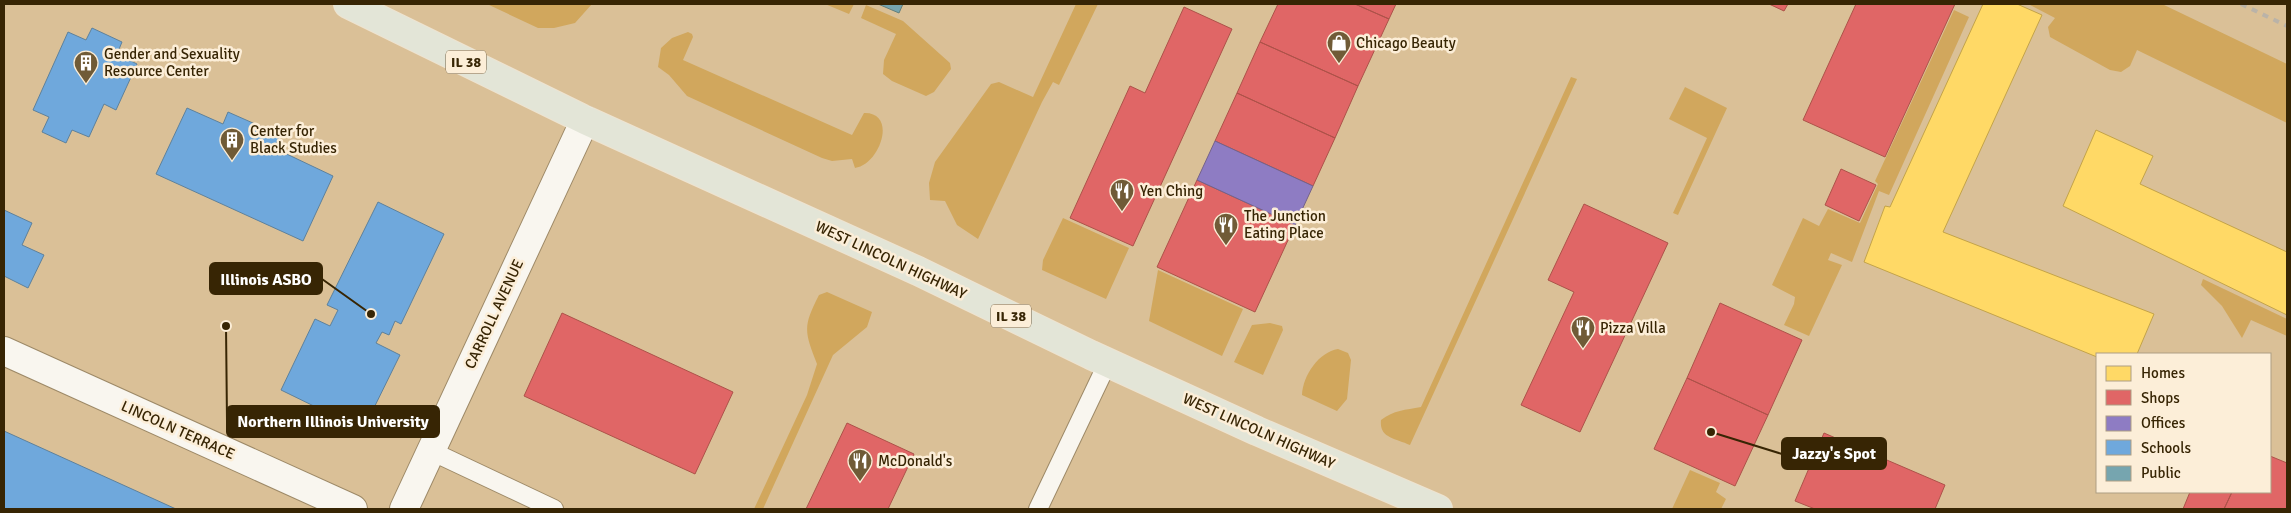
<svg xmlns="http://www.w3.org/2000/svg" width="2291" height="513" viewBox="0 0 2291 513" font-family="Signika,sans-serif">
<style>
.green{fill:#d1a75d}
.homes{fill:#ffd966;stroke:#c3a349}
.shops{fill:#e06666;stroke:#ad5249}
.offices{fill:#8e7cc3;stroke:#74628a}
.schools{fill:#6fa8dc;stroke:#5e819b}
.public{fill:#76a5af;stroke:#637f7c}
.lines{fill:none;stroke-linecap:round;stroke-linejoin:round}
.service-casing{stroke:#9d8967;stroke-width:20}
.minor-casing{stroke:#9d8967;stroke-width:30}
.primary-casing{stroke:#eee3d0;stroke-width:30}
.service{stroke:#f9f6ef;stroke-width:18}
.minor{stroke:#f9f6ef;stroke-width:28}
.primary{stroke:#e3e5d7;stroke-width:28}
.rail{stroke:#bab3a8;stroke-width:4;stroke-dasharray:6 6;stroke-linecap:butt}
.labels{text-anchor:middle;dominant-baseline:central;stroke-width:5;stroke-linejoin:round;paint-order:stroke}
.shield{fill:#fceed8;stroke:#726144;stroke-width:1}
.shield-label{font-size:14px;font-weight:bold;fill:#372504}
.poi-label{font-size:15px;fill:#372504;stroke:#fceed8;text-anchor:start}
.street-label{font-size:15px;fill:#372504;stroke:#fceed8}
.leader{fill:none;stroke:#372504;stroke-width:2}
.callout-dot{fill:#372504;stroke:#fceed8;stroke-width:2}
.callout{fill:#372504;stroke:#372504;stroke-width:2}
.callout-label{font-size:16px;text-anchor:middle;font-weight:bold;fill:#fff}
</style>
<rect width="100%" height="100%" fill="#dac097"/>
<path class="green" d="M 487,4 L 592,4 L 575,23 L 554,28 L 538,28 Z
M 825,4 L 854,4 L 849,14 Z
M 1076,4 L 1098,4 L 1059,85 L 1053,82 L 1042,102 L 978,239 L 957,225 L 945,201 L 930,200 L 929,183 L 935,162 L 991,84 L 999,82 L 1033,97 Z
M 2028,4 L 2162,4 L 2287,64 L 2287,123 L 2137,50 L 2130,66 L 2121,72 L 2110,70 L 2050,37 L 2048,27 L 2055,18 Z
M 866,5 L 903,21 L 950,63 L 951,69 L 934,92 L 926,96 L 892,81 L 883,74 L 884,60 L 896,34 L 861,18 Z
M 1954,10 L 1969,17 L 1889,195 L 1879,191 L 1852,262 L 1831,253 L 1828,260 L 1842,265 L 1809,336 L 1784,325 L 1794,304 L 1795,297 L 1772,285 L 1803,218 L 1819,226 L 1828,209 L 1860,223 L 1878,184 L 1875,181 Z
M 688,32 L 692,34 L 693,37 L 683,60 L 852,135 L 864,113 C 898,112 880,165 855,168 L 852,159 L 832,161 L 822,158 L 687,96 L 669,75 L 658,67 L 661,48 L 672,38 Z
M 1571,77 L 1577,79 L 1571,92 L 1410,445 C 1395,438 1379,438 1381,420 C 1394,410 1405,410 1421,407 Z
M 1685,87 L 1727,108 L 1678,215 L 1673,213 L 1707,138 L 1669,119 Z
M 1063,218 L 1129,248 L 1106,299 L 1042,270 L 1043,260 Z
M 1158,270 L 1243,309 L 1222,356 L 1149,321 Z
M 2203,279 L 2287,319 L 2287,336 L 2251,320 L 2242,338 L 2222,306 L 2201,285 Z
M 827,292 L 872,312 L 867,327 L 833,355 L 763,509 L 754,509 L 807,395 L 817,364 C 805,332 802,328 819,295 Z
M 1270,323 L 1282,326 L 1283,330 L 1263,375 L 1234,362 L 1252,325 Z
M 1338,349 L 1348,353 L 1351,360 L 1347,399 L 1337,411 L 1302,395 C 1303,375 1319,352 1338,349 Z
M 1690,470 L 1720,483 L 1716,492 L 1726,499 L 1721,509 L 1672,509 Z"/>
<path class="homes" d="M 1983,4 L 2017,4 L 2042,15 L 1943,232 L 2154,314 L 2137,354 L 2097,354 L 2097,357 L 1864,262 L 1885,206 L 1890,207 Z
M 2096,130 L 2153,156 L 2140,184 L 2287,252 L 2287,315 L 2063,206 Z"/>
<path class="shops" d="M 1278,4 L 1355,4 L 1389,19 L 1358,86 L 1260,42 Z
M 1355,4 L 1396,4 L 1389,19 Z
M 1769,4 L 1788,4 L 1784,11 Z
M 1856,4 L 1955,4 L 1885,157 L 1803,120 Z
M 1184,7 L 1232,29 L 1133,246 L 1070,218 L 1130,86 L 1145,93 Z
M 1260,42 L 1358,86 L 1335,138 L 1237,93 Z
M 1237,93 L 1335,138 L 1313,186 L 1215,141 Z
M 1841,169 L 1876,185 L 1859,221 L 1825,205 Z
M 1197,180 L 1295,225 L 1255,312 L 1157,267 Z
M 1584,204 L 1668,243 L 1580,432 L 1521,405 L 1574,292 L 1548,280 Z
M 1720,303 L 1802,340 L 1768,415 L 1687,378 Z
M 562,313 L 733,392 L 695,474 L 524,396 Z
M 1687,378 L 1768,415 L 1735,486 L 1654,449 Z
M 847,423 L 914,454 L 888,509 L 806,509 Z
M 1824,433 L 1945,485 L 1935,509 L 1815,509 L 1795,501 Z
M 2270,456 L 2287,463 L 2287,509 L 2224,509 L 2232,492 L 2270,492 Z
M 2190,492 L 2232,492 L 2224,509 L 2183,509 Z"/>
<path class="offices" d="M 1215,141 L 1313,186 L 1295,225 L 1197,180 Z"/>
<path class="schools" d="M 92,28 L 122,42 L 117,54 L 137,64 L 116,110 L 104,104 L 89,137 L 72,130 L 66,143 L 42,132 L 49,117 L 33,110 L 68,32 L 86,40 Z
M 187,108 L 223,124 L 228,112 L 280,135 L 274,148 L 333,176 L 303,241 L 156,174 Z
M 378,202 L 444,234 L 401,324 L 395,321 L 389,335 L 382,332 L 376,343 L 400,355 L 363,430 L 281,390 L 315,319 L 330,326 L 338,310 L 327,305 Z
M 4,210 L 32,223 L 22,245 L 44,255 L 28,288 L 4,276 Z
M 4,431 L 176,509 L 4,509 Z"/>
<path class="public" d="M 878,4 L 903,4 L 899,13 Z"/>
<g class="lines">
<defs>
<path id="service" d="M 431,451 L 554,509
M 1038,509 L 1108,362"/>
<path id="minor" d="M 4,351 L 353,509
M 404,509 L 585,120"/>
<path id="primary" d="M 348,4 L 585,120 L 918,271 L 1091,355 L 1257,431 L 1438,509"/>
</defs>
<use href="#service" class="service-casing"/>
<use href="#minor" class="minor-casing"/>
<use href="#primary" class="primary-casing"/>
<use href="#service" class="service"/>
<use href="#minor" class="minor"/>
<use href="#primary" class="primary"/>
<path class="rail" d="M 2241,4 L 2287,26"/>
</g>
<defs>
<symbol id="shop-pin" viewBox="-11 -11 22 30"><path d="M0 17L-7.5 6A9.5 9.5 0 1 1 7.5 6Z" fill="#705b37" stroke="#fceed8"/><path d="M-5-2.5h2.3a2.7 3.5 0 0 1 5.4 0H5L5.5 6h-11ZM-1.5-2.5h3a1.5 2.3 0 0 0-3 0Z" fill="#fff"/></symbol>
<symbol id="building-pin" viewBox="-11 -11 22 30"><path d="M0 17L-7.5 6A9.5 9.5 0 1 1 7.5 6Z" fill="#705b37" stroke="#fceed8"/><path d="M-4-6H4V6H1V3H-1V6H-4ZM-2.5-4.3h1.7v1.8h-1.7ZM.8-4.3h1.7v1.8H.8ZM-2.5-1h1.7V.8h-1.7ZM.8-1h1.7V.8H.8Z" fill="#fff"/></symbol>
<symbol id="restaurant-pin" viewBox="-11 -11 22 30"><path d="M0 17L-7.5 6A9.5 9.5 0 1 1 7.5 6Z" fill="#705b37" stroke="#fceed8"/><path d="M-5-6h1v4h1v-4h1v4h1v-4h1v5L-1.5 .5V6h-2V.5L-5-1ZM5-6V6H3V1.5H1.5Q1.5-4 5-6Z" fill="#fff"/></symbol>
</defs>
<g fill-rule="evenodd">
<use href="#shop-pin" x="1325" y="29" width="28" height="38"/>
<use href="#building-pin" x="72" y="49" width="28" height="38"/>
<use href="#building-pin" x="218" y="126" width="28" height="38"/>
<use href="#restaurant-pin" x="1108" y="177" width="28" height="38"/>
<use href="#restaurant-pin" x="1212" y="211" width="28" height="38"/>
<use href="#restaurant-pin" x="1569" y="314" width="28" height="38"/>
<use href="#restaurant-pin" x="846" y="447" width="28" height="38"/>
</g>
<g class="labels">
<g class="shield">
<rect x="446" y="50.5" width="40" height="23" rx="4"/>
<rect x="991" y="304.5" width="40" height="23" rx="4"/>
</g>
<g class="shield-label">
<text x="466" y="62">IL 38</text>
<text x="1011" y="316">IL 38</text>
</g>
<g class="poi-label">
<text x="1356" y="43">Chicago Beauty</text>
<text x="104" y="54">Gender and Sexuality<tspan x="104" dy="17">Resource Center</tspan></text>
<text x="250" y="131">Center for<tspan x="250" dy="17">Black Studies</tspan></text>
<text x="1140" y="191">Yen Ching</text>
<text x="1244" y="216">The Junction<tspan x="1244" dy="17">Eating Place</tspan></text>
<text x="1600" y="328">Pizza Villa</text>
<text x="878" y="461">McDonald's</text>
</g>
<g class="street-label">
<text transform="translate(891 260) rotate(25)">WEST LINCOLN HIGHWAY</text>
<text transform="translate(494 314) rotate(-65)">CARROLL AVENUE</text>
<text transform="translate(178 430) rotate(24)">LINCOLN TERRACE</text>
<text transform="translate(1259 431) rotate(24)">WEST LINCOLN HIGHWAY</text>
</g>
</g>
<path class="leader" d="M371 314L322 279M226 326L227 421M1711 432L1782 454"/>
<g class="callout-dot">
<circle cx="371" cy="314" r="5"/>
<circle cx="226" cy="326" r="5"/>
<circle cx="1711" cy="432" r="5"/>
</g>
<g class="callout">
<rect x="210" y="263" width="112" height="31" rx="5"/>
<rect x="227" y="406" width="212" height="31" rx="5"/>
<rect x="1782" y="438" width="104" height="31" rx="5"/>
</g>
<g class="callout-label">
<text x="266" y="285">Illinois ASBO</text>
<text x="333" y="427">Northern Illinois University</text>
<text x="1834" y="459">Jazzy's Spot</text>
</g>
<rect width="2291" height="513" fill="none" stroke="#372504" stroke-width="10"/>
<rect x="2096" y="353" width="175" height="140" fill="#fceed8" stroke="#ad9e83"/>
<rect x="2106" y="366" width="25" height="15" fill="#ffd966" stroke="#ad9e83"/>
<text x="2141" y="378" font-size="15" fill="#372504">Homes</text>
<rect x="2106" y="390" width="25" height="15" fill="#e06666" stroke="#ad9e83"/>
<text x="2141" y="403" font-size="15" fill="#372504">Shops</text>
<rect x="2106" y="416" width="25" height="15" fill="#8e7cc3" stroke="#ad9e83"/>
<text x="2141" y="428" font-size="15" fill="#372504">Offices</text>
<rect x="2106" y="440" width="25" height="15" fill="#6fa8dc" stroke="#ad9e83"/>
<text x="2141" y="453" font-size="15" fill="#372504">Schools</text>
<rect x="2106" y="466" width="25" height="15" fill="#76a5af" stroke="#ad9e83"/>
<text x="2141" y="478" font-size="15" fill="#372504">Public</text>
</svg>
